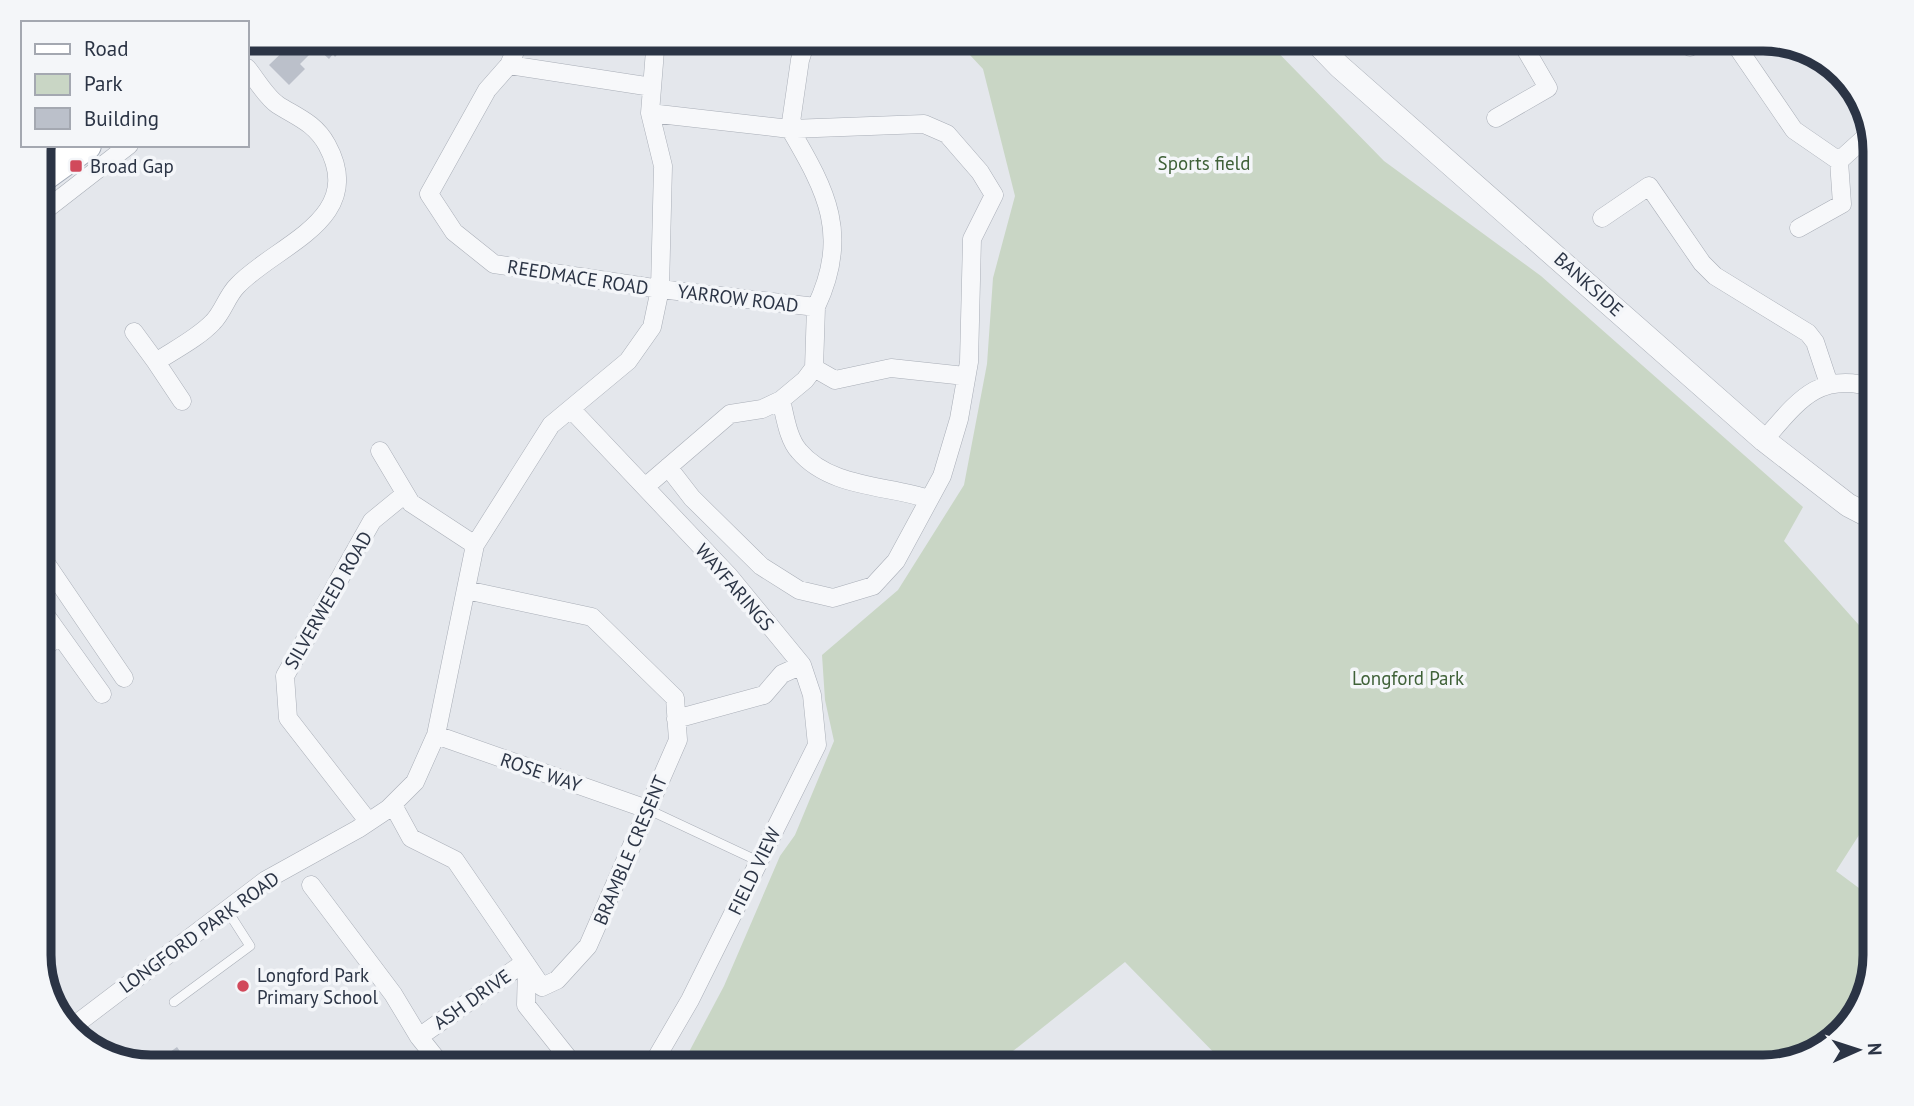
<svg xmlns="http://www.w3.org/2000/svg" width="1914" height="1106" viewBox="0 0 1914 1106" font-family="'PT Sans',sans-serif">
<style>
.green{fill:#c9d6c5}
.building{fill:#bbc0ca}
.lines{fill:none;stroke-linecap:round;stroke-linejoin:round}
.service-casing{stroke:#a9aeb7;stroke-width:10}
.minor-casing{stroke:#a9aeb7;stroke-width:19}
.tertiary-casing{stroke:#a9aeb7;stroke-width:24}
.primary-casing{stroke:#a3abb8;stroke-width:32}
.service{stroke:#f7f8fa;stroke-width:9}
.minor{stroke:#f7f8fa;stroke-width:18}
.tertiary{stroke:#f7f8fa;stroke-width:23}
.primary{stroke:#fff;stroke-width:30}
.poi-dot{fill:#d1495b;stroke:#f4f6f9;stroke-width:2.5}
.labels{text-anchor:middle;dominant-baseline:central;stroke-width:7;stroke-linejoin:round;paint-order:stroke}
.park-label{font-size:19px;fill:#3f6138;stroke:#f4f6f9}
.poi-label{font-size:19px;fill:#2b3445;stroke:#f4f6f9;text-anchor:start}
.street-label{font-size:19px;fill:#2b3445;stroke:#f4f6f9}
.rim{fill:none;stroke:#2b3445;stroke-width:9}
</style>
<rect width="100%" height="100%" fill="#e4e7ec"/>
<path class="green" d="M 955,39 L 1265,39 L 1384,161 L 1541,276 L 1803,507 L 1784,541 L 1875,643 L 1875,810 L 1836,871 L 1875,900 C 1876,959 1874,1013 1821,1051 C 1807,1061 1780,1063 1763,1067 L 1228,1067 L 1125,962 L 993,1067 L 681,1067 L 724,986 L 780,856 L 795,835 L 834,741 L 825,700 L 822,655 L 898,590 L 964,485 L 987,364 L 993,278 L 1015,196 L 983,69 Z"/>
<path class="building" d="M 306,38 L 352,38 L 335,57 L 333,54 L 329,59 Z
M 295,40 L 309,55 L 300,64 L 305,69 L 289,85 L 269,65 Z
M 177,1047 L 191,1067 L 151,1068 L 136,1064 L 153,1052 L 159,1060 Z"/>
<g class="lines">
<defs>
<path id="service" d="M 647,809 L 758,861
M 174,1002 L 250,946 L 227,910"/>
<path id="minor" d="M 521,38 L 509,65 L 487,90 L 429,194 L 454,232 L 494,264 L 660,289 L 816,307 C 850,235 827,192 790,129 L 924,124 L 947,134 L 980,172 L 994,195 L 972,239 L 969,362 L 959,419 L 942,476 L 896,561 L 873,586 L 833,598 L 799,590 L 761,566 L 692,498 L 668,467
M 1731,38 L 1794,130 L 1839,161 L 1842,204 L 1799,228
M 1690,47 L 1699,38
M 509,65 L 652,87
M 650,113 L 790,129 L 800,60 L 807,38
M 1496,118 L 1548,88 L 1519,38
M 1839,161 L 1871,132
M 39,215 L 129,145
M 1602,218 L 1649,186 L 1702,263 L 1715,276 L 1808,333 L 1815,342 L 1829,384
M 134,332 L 156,362
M 814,368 L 835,380 L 891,368 L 965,376
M 781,400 C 785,416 788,439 799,451 C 830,488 887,485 929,499
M 182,401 L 156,362 C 174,350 198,338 213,322 C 223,312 227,296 237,286 C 275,245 368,220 327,145 C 315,123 297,117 278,105 C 266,97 256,79 247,68
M 571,409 L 729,576 L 802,665 L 782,674 L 764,695 L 676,719
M 1764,440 C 1798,401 1819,370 1875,388
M 380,451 L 411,503 L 475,545
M 645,487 L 730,414 L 762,409 L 781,400 L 805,380 L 814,368 L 816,307
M 39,553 L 124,678
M 39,606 L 102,694
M 39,653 L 59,635
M 436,735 L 647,809
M 393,805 L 411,838 L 455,860 L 542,987 L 557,980 L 588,946 L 678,740 L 675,698 L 592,617 L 466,590
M 368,821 L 288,718 L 285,676 L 372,521 L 405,494
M 311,885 L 393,994 L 419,1037 L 525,962
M 527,966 L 526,1005 L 569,1059 L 593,1067
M 71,1028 L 266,880 L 358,829 L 388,809 L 415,782 L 436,735 L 475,545 L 551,425 L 628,361 L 652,327 L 660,289 L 663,166 L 650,113 L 656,38
M 419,1037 L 443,1067
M 651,1067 L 690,1000 L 817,745 L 812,695 L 802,665"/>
<path id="tertiary" d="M 1312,38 L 1339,66 L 1764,440 L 1848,505 L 1875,519"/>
<path id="primary" d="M 39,179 L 86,145"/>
</defs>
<use href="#service" class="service-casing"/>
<use href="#minor" class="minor-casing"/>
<use href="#tertiary" class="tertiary-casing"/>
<use href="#primary" class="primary-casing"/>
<use href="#service" class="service"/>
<use href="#minor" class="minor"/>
<use href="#tertiary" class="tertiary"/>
<use href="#primary" class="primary"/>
</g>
<g class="poi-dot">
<rect x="69" y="159" width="14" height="14" rx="3.5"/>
<circle cx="243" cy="986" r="7"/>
</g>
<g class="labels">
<g class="park-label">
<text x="1204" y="163">Sports field</text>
<text x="1408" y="678">Longford Park</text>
</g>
<g class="poi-label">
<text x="90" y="166">Broad Gap</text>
<text x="257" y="975">Longford Park<tspan x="257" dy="22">Primary School</tspan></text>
</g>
<g class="street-label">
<text transform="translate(578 277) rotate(9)">REEDMACE ROAD</text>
<text transform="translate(1589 284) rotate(42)">BANKSIDE</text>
<text transform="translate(738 298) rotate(7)">YARROW ROAD</text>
<text transform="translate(735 587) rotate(49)">WAYFARINGS</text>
<text transform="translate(328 600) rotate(-60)">SILVERWEED ROAD</text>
<text transform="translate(541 772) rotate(19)">ROSE WAY</text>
<text transform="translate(630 850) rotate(-67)">BRAMBLE CRESENT</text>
<text transform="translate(754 871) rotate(-64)">FIELD VIEW</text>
<text transform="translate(199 932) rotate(-36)">LONGFORD PARK ROAD</text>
<text transform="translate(472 999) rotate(-35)">ASH DRIVE</text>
</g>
</g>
<path d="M0 0H1914V1106H0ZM151 51H1763A100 100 0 0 1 1863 151V955A100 100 0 0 1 1763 1055H151A100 100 0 0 1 51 955V151A100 100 0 0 1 151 51Z" fill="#f4f6f9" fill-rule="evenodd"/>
<path class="rim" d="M151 51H1763A100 100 0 0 1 1863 151V955A100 100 0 0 1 1763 1055H151A100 100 0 0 1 51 955V151A100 100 0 0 1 151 51Z"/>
<rect x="21" y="21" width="228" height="126" fill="#f4f6f9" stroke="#a4a8b1" stroke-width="2"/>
<rect x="35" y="44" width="35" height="10" fill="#ffffff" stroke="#a4a8b1" stroke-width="2"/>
<text x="84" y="56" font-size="21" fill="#2b3445">Road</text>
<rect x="35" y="74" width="35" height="21" fill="#c9d6c5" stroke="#a4a8b1" stroke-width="2"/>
<text x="84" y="91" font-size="21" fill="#2b3445">Park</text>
<rect x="35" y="108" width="35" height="21" fill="#bbc0ca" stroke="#a4a8b1" stroke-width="2"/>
<text x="84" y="126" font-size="21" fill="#2b3445">Building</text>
<g transform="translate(1858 1050) rotate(87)" stroke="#f4f6f9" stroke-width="5" paint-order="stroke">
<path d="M0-5L12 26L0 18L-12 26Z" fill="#2b3445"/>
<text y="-10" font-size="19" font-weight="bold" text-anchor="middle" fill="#2b3445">N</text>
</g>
</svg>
